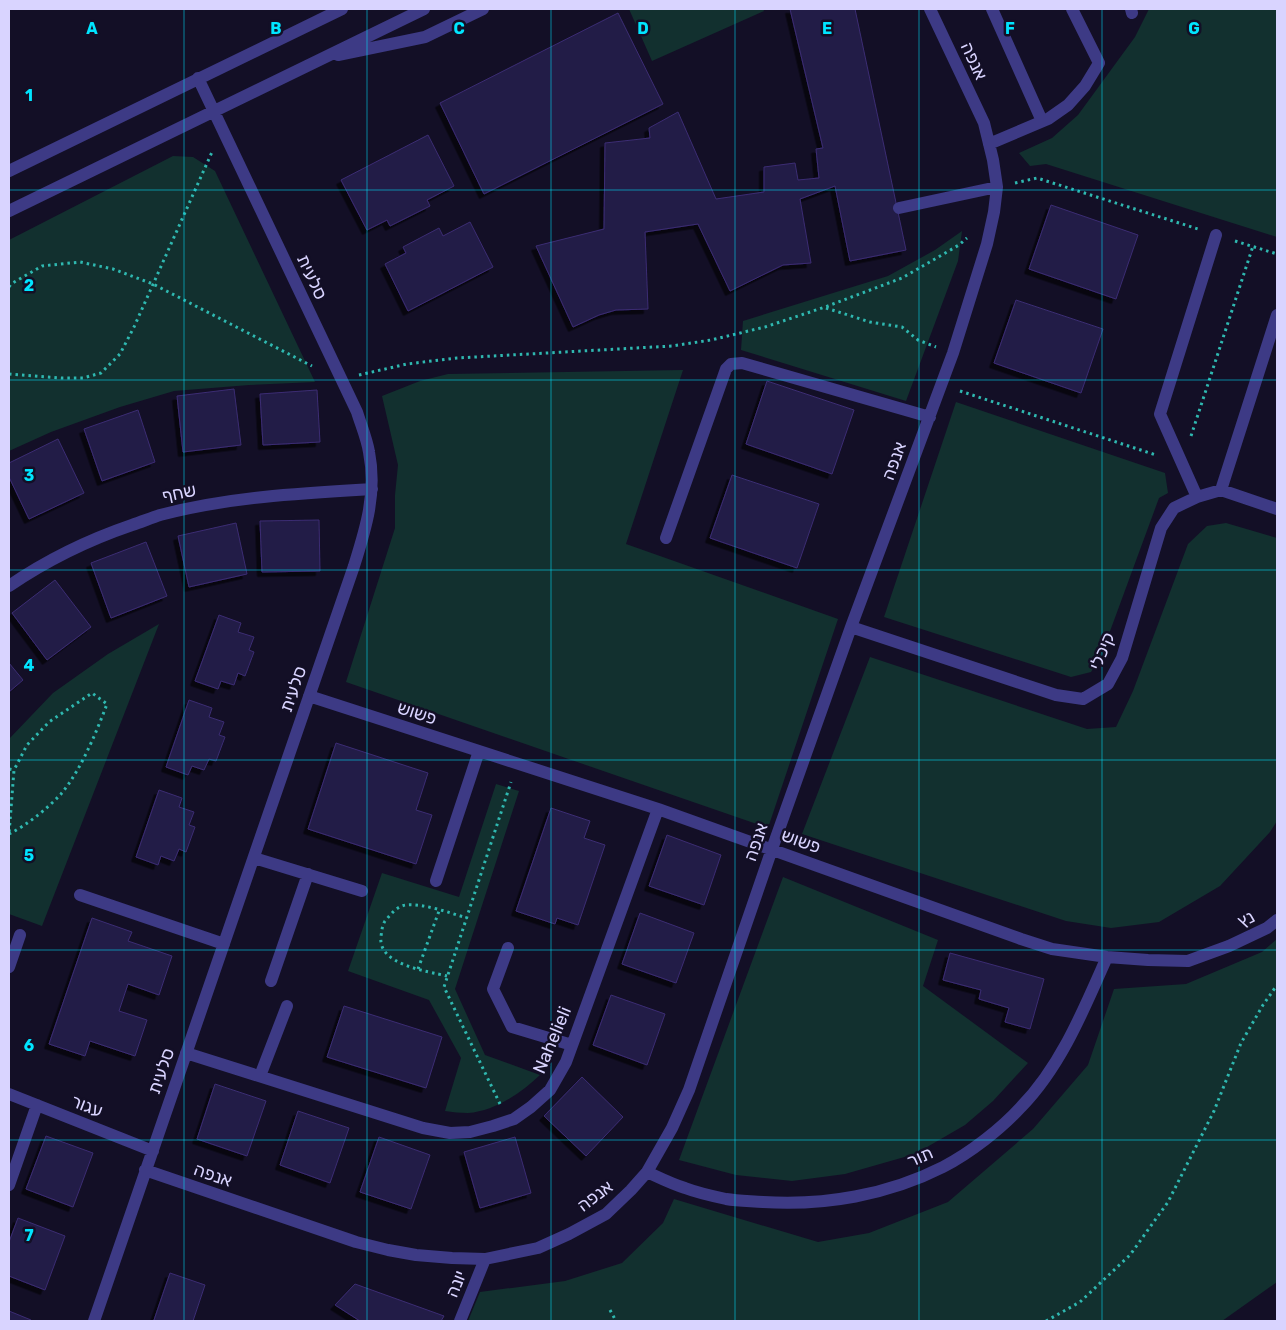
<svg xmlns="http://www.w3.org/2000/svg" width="1286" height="1330" viewBox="0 0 1286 1330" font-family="Rubik,Heebo,sans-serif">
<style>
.green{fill:#12302f}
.building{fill:#241b47;stroke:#3b2d73;filter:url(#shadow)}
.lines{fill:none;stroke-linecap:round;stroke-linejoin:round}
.path{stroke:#2fb8b0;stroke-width:3;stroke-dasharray:2.5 4;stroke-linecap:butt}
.minor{stroke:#3d3a85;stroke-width:12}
.grid{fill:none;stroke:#00e5ff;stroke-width:1;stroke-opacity:0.55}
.labels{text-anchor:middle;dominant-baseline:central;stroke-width:5;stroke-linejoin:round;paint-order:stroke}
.street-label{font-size:18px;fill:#d9d4ff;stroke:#130f26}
.grid-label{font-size:16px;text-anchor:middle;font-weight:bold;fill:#00e5ff;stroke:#130f26;stroke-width:5;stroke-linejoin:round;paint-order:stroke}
</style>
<defs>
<filter id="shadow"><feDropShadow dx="-4.5" dy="4.5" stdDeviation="0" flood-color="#0009"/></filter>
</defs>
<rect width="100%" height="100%" fill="#130f26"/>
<path class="green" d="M 629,9 L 763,9 L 764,11 L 652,61 Z
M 1149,9 L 1277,9 L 1277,237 L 1046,164 L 1030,166 L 1019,153 L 1052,138 L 1078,115 L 1135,37 Z
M 173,156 L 193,157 L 215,171 L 315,382 L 249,385 L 174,391 L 120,407 L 51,432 L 9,451 L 9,240 Z
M 962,231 L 958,261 L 906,401 L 741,350 L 743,321 L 888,276 L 935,250 Z
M 683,370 L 626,544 L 838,619 L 768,828 L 346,682 L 395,528 L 395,495 L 398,465 L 382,396 L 420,381 L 448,374 Z
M 956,402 L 1165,473 L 1168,493 L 1159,498 L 1102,653 L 1091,672 L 1071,677 L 884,617 Z
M 1226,523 L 1277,538 L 1277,821 L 1270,832 L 1220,886 L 1159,922 L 1111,928 L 1066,921 L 802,834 L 870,657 L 1087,729 L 1116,727 L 1133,691 L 1188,544 L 1207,526 Z
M 159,624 L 42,926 L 9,914 L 9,739 L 53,693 L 108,654 Z
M 496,784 L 519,791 L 455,989 L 485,1055 L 540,1075 C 521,1093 495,1111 468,1113 C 461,1113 452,1112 445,1111 L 461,1058 L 429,1000 L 348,971 L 382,873 L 459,897 Z
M 783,877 L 938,940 L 923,986 L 1028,1063 L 993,1101 L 965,1125 L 915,1154 L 845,1174 L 792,1181 L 736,1175 L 679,1160 Z
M 1277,939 L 1277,1282 L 1222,1321 L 468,1321 L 480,1292 L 565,1281 L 622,1263 L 663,1223 L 674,1199 L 818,1242 L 869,1233 L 948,1202 L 1033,1129 L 1088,1065 L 1114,989 L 1186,984 L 1262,952 Z"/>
<path class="building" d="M 790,9 L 855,9 L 906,250 L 850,261 L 835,186 L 800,199 L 811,263 L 783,265 L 730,291 L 698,224 L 645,232 L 648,309 L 616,310 L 599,315 L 573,327 L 536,246 L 604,229 L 605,143 L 650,138 L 649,128 L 678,112 L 716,199 L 764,192 L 764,167 L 795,163 L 798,180 L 819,178 L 816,149 L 823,148 Z
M 618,13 L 663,104 L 484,194 L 440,103 Z
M 428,135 L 454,186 L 427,200 L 430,206 L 390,226 L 387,220 L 367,230 L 341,180 Z
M 1051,205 L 1138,235 L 1116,299 L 1029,269 Z
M 470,222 L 493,267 L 408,311 L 385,264 L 406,253 L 403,247 L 439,228 L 443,236 Z
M 1016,300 L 1103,329 L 1081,393 L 994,363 Z
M 767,381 L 854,410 L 832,474 L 746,444 Z
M 234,389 L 241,445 L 183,452 L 177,396 Z
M 317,390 L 320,442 L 263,445 L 260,394 Z
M 138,410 L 155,462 L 102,481 L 84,429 Z
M 58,439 L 84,493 L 29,519 L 9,477 L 9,463 Z
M 732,475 L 819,504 L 797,568 L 710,538 Z
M 319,520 L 320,571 L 262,572 L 260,521 Z
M 236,523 L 247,574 L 189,587 L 178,536 Z
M 146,542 L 167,596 L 111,618 L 91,563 Z
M 55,580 L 91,627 L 47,660 L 12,613 Z
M 219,615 L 241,623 L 238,632 L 254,637 L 249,650 L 254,652 L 245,676 L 238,673 L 234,685 L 221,681 L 218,689 L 195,681 Z
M 9,663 L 23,680 L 9,692 Z
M 189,700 L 212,708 L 209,717 L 224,722 L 219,735 L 225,737 L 216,761 L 209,759 L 204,770 L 192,766 L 188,775 L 166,767 Z
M 336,743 L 428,773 L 416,810 L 432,815 L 416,864 L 308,829 Z
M 159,790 L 182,798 L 179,807 L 194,812 L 189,825 L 195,827 L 186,852 L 179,849 L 174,861 L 161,856 L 158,865 L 136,857 Z
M 551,808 L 590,821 L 584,838 L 605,845 L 578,925 L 557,918 L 555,924 L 516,911 Z
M 667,835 L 721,855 L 704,905 L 649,886 Z
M 640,913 L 694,933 L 676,983 L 622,964 Z
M 92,918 L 132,932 L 128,941 L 172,956 L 159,995 L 128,984 L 119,1011 L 147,1020 L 135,1056 L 90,1041 L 85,1056 L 49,1044 Z
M 950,953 L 1044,979 L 1030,1029 L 1005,1022 L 1009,1008 L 979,999 L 981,990 L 943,980 Z
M 611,995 L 665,1014 L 647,1065 L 593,1045 Z
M 344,1006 L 442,1037 L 426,1088 L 327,1057 Z
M 582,1077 L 623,1117 L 586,1156 L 544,1116 Z
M 215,1084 L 266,1101 L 247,1156 L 197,1139 Z
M 298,1111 L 349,1128 L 330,1183 L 280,1165 Z
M 46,1136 L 93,1153 L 73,1207 L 26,1189 Z
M 379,1137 L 430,1155 L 411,1209 L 360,1192 Z
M 515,1137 L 531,1193 L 480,1208 L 464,1152 Z
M 18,1218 L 65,1236 L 45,1290 L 9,1276 L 9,1242 Z
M 170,1273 L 205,1285 L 193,1321 L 157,1321 L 154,1320 Z
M 355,1284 L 444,1316 L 441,1321 L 360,1321 L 335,1305 Z
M 9,1311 L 31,1320 L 31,1321 L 9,1321 Z"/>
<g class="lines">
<path class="path" d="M 1015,183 L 1037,178 L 1198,229
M 1235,241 L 1277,254
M 9,287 L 11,284 L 42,266 L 80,262 L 113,269 L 153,284 L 312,366
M 826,308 L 870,322 L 902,327 L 918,340 L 936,347
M 9,374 L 61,378 L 83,378 L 101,373 L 120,354 L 134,327 L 212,152
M 359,375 L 407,364 L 457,358 L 672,346 L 711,340 L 765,327 L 825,307 L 902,278 L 959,245 L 967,238
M 960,391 L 1156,455
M 1191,436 L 1253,246
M 9,769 L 14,770
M 9,834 C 27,825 47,809 61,794 C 81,770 96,733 107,704 L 92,693 L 49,722 L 27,745 L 14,770 L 9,834
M 418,969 L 439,911
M 447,976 C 427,971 377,965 381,936 C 382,930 382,926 385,921 C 391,914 397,906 406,905 C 423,903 450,913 467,918
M 500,1104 L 444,987 L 511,782
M 610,1310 L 616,1321
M 1046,1321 L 1080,1302 L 1130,1255 L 1168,1202 L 1214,1111 L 1241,1043 L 1263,1005 L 1277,985"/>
<path class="minor" d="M 992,9 L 1042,121
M 1131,9 L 1132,13
M 338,55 L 425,37 L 483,9
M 989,144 L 1048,119 L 1068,105 L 1085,86 L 1099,63 L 1072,9
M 9,171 L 342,9
M 899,208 L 997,187
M 9,211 L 424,9
M 1221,490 L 1277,315
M 1197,497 L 1160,414 L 1216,235
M 666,538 L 726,369 L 731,364 L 742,363 L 930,417
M 9,586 C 47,560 88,540 132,525 C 141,522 151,518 160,515 C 228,497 302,493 372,489
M 851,627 L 1056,695 L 1083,699 L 1108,684 L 1122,658 L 1161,528 L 1174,508 L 1197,497 L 1221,490 L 1277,509
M 309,696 L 658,809 L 1021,939 L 1052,949 L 1107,957 L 1148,960 L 1188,961 L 1229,946 L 1267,928 L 1277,920
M 254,858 L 362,891
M 436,881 L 479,751
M 80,895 L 224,944
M 508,948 L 493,989 L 512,1027 L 572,1045
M 9,967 L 20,935
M 271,981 L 308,874
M 186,1053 L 423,1128 L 450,1133 L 470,1132 L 493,1126 L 514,1119 L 531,1107 L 550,1090 L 566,1062 L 658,809
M 260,1076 L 287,1006
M 9,1094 L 153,1151
M 145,1170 L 356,1242 L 388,1250 L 416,1255 L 452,1258 L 485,1259 L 538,1248 L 569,1234 L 606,1214 L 631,1190 L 647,1172 L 672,1128 L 689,1090 L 772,849 L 851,627 L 953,353 L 987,244 L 994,212 L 997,187 L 993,160 L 984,123 L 930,9
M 647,1172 C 660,1178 672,1184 685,1188 C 698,1193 712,1196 726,1199 C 738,1201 751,1201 763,1202 C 824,1206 888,1195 943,1167 C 970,1153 1001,1129 1021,1107 C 1061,1066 1084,1009 1107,957
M 9,1185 L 37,1105
M 94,1321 L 354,566 C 366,528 377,493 369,452 C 367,439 361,425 357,412 L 198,78
M 460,1321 L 485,1259"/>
</g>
<path class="grid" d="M 184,9 L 184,1321M 367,9 L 367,1321M 551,9 L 551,1321M 735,9 L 735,1321M 919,9 L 919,1321M 1102,9 L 1102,1321M 9,190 L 1277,190M 9,380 L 1277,380M 9,570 L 1277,570M 9,760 L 1277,760M 9,950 L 1277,950M 9,1140 L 1277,1140"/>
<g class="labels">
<g class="street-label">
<text transform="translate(974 61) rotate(65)">אנפה</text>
<text transform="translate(312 277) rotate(65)">סלעית</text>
<text transform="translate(894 461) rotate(-70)">אנפה</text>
<text transform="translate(179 493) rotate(-12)">שחף</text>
<text transform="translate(1102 651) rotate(-67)">קיכלי</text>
<text transform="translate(293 689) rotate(-71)">סלעית</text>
<text transform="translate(417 713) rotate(18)">פשוש</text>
<text transform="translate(801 841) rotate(20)">פשוש</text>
<text transform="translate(756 842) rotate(-71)">אנפה</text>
<text transform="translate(1246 919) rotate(-26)">נץ</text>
<text transform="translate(552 1040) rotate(-67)">Nahelieli</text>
<text transform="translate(161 1071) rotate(-71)">סלעית</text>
<text transform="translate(87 1106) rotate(21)">עגור</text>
<text transform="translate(920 1157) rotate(-24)">תור</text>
<text transform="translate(213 1175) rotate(19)">אנפה</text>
<text transform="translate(595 1196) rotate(-37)">אנפה</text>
<text transform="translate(456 1284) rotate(-68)">יונה</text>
</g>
</g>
<g class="grid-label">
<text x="92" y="34">A</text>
<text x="276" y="34">B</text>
<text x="459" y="34">C</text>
<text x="643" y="34">D</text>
<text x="827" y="34">E</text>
<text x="1010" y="34">F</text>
<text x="1194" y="34">G</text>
<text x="29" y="101">1</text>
<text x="29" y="291">2</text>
<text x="29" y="481">3</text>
<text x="29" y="671">4</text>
<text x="29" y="861">5</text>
<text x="29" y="1051">6</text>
<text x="29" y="1241">7</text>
</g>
<rect width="1286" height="1330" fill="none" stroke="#d9d4ff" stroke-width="20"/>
</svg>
